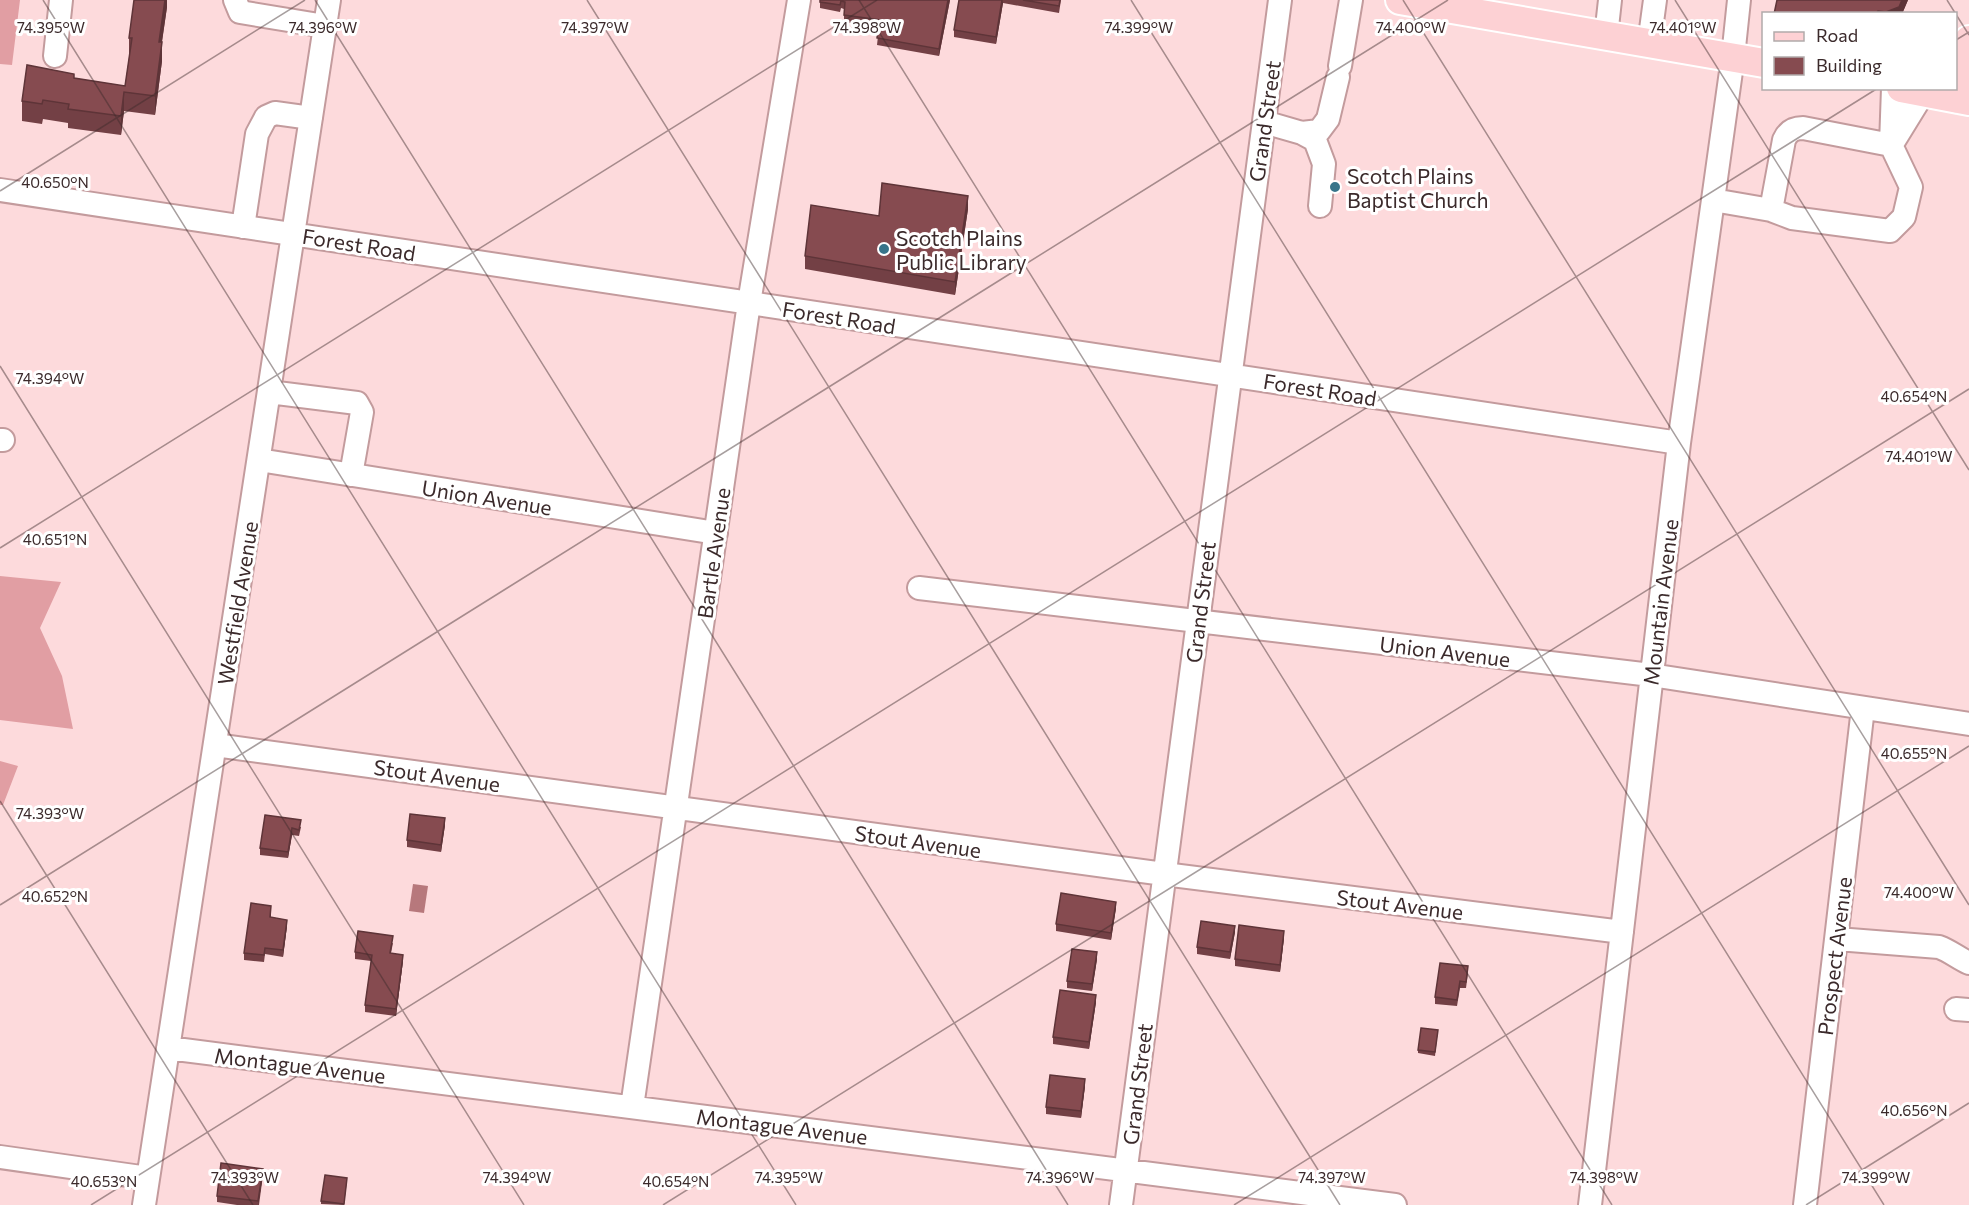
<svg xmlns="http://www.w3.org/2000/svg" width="1969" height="1205" viewBox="0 0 1969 1205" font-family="Commissioner,sans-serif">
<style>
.forest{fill:#e19ea3}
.water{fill:#b7787c}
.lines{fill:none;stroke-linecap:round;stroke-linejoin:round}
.minor-casing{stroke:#c39b9d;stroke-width:26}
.major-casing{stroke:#fff;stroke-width:32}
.minor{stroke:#fff;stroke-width:22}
.major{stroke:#fdd1d4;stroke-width:28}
.wall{fill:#734045}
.shaded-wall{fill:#5e3438}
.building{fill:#864b50;stroke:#5e3438;stroke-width:1.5}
.ticks{fill:none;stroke:#3b2a2b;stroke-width:1.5;stroke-opacity:0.45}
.poi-dot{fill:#37748a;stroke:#fff;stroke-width:2}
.labels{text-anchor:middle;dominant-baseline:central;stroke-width:6;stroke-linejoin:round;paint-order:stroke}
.street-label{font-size:21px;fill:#3b2a2b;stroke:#fff}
.poi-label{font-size:21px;fill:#3b2a2b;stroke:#fff;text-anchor:start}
.ticks-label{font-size:15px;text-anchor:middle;fill:#3b2a2b;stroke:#fff;stroke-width:6;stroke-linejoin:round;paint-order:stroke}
</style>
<rect width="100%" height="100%" fill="#fddadc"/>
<path class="forest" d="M 0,0 L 20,0 L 12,65 L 0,64 Z
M 0,576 L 61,582 L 40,628 L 62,676 L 73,729 L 0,720 Z
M 0,761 L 18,766 L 3,805 L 0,805 Z"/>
<path class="water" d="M 413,884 L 428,886 L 424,913 L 409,911 Z"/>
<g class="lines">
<defs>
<path id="minor" d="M 235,0 L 240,12 L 325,26
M 1606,36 L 1610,0
M 1649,44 L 1655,0
M 55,56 L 61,0
M 1340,66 L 1351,0
M 1264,122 L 1302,133 L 1315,140 L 1324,164 L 1320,206
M 1302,133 L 1319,131 L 1328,119 L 1338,77
M 1892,144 L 1924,92
M 0,190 L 1679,443
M 1713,200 L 1771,210 L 1784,140 C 1788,131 1794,128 1803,128 L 1891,145
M 1771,210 L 1792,218 L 1890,231 L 1904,217 L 1911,187 L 1891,145 L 1893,88
M 243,227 L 257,134 L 266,117 L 275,113 L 311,118
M 269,392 L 357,403 L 362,412 L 351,475
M 0,440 L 3,440
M 259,460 L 716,533
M 919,588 L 1651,675 L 1969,724
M 215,745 L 1164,874 L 1622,932
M 1837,939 L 1939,947 C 1950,951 1958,958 1969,963
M 1956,1009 L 1969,1010
M 168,1048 L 1395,1205
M 632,1107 L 749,303 L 799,0
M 0,1157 L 148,1178
M 144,1205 L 329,0
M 1121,1205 L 1280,0
M 1590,1205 L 1679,443 L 1733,57 L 1739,0
M 1805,1205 L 1863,708"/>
<path id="major" d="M 1400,0 L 1764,63
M 1901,88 L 1969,101
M 1958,99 C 1956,76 1958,60 1969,40"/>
</defs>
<use href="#minor" class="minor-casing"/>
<use href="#major" class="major-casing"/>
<use href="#minor" class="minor"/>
<use href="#major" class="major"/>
</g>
<path class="wall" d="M 167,0 L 167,7 L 162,42 L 162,61 L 155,115 L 124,111 L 121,135 L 68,128 L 68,123 L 43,119 L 42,124 L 22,121 L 22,101 L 74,78 L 125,86 L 129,57 L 129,38 Z
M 820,0 L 950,0 L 939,56 L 877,45 L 879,27 L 844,22 L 844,9 L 841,8 L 840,12 L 820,8 Z
M 959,0 L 1061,0 L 1059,13 L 1003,3 L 996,44 L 954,37 L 954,30 Z
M 1908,0 L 1902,14 L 1774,14 Z
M 968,209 L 955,295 L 805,269 L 805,256 L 879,216 Z
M 265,815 L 301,827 L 299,836 L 292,835 L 288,858 L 260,855 L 260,848 Z
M 445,825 L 441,852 L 407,847 L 407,840 Z
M 1116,908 L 1111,940 L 1056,931 L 1056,924 Z
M 271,913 L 271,917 L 287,926 L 283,957 L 265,954 L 264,962 L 244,960 L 244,953 Z
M 1235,932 L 1230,959 L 1197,954 L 1197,947 Z
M 1284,938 L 1280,972 L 1235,966 L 1235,959 Z
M 393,943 L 391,953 L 403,961 L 396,1016 L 365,1012 L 365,1005 L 371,961 L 355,959 L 355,952 Z
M 1097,959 L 1092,991 L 1067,988 L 1067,981 Z
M 1468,973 L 1466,988 L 1460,988 L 1457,1006 L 1435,1004 L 1435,997 Z
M 1096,1002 L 1089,1049 L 1053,1044 L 1053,1037 Z
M 1438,1030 L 1435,1056 L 1418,1053 L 1418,1050 Z
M 1085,1086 L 1081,1118 L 1046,1114 L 1046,1107 Z
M 263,1175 L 259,1205 L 237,1205 L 217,1202 L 217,1196 Z
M 347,1181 L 344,1205 L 321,1204 L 321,1201 Z"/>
<path class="shaded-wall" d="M 165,0 L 167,0 L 167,7 L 159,61 L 159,42 Z
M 948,0 L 950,0 L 939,56 L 939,49 Z
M 1002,0 L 1003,3 L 996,44 L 996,37 Z
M 1902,0 L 1908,0 L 1902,14 L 1886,14 L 1886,12 Z
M 162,42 L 162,61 L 155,115 L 155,96 Z
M 124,92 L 124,111 L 121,135 L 121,116 Z
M 968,196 L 968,209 L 955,295 L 955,282 Z
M 445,818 L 445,825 L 441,852 L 441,845 Z
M 292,828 L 292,835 L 288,858 L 288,852 Z
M 1116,902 L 1116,908 L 1111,940 L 1111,933 Z
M 287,920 L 287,926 L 283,957 L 283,950 Z
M 1235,926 L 1235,932 L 1230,959 L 1230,952 Z
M 1284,931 L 1284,938 L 1280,972 L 1280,965 Z
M 1097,952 L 1097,959 L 1092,991 L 1092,984 Z
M 403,955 L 403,961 L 396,1016 L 396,1009 Z
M 1096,995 L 1096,1002 L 1089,1049 L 1089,1042 Z
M 1085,1079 L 1085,1086 L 1081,1118 L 1081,1111 Z
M 263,1169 L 263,1175 L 258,1205 L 258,1201 Z"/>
<path class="building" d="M 134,0 L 165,0 L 159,42 L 162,42 L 155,96 L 124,92 L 121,116 L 68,109 L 69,104 L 43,100 L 42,104 L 22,101 L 27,65 L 74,74 L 74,78 L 125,86 L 132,38 L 129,38 Z
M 820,0 L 948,0 L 939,49 L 877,38 L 880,20 L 844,15 L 845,2 L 841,1 L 840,5 L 820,2 Z
M 959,0 L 1002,0 L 996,37 L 954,30 Z
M 1023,0 L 1060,0 L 1059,6 Z
M 1777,0 L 1902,0 L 1899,7 L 1886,12 L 1878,11 L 1876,14 L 1774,14 Z
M 882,183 L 968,196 L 955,282 L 805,256 L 811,205 L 879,216 Z
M 410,814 L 445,818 L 441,845 L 407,840 Z
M 265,815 L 301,820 L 299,830 L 292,828 L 288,852 L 260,848 Z
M 1061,893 L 1116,902 L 1111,933 L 1056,924 Z
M 251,903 L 271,906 L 270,917 L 287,920 L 283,950 L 265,948 L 264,955 L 244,953 Z
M 1201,921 L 1235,926 L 1230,952 L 1197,947 Z
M 1239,925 L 1284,931 L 1280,965 L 1235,959 Z
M 358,931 L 393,936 L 390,953 L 403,955 L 396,1009 L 365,1005 L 372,955 L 355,952 Z
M 1072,949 L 1097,952 L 1092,984 L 1067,981 Z
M 1440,963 L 1468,966 L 1466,982 L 1460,981 L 1457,1000 L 1435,997 Z
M 1060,990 L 1096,995 L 1089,1042 L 1053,1037 Z
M 1421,1028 L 1438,1030 L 1435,1052 L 1418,1050 Z
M 1050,1075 L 1085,1079 L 1081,1111 L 1046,1107 Z
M 221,1163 L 263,1169 L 258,1201 L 217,1196 Z
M 325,1175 L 347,1178 L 344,1204 L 321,1201 Z"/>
<path class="ticks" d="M 43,0 L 796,1205M 315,0 L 1068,1205M 587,0 L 1340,1205M 859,0 L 1612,1205M 1131,0 L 1884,1205M 1403,0 L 1969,905M 1675,0 L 1969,470M 1947,0 L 1969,35M 1956,40 L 1969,32M 0,191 L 305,0M 0,366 L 524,1205M 0,548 L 877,0M 0,801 L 253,1205M 0,905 L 1448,0M 91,1205 L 1878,88M 663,1205 L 1969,389M 1234,1205 L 1969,746M 1806,1205 L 1969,1103"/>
<g class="poi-dot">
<circle cx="1335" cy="187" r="6"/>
<circle cx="884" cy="249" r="6"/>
</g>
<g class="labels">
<g class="street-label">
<text transform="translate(1264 121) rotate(-82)">Grand Street</text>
<text transform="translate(359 244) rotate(9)">Forest Road</text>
<text transform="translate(839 317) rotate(9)">Forest Road</text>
<text transform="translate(1320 389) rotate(9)">Forest Road</text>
<text transform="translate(487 497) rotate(9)">Union Avenue</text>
<text transform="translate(713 553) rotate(-82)">Bartle Avenue</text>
<text transform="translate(1200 602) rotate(-83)">Grand Street</text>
<text transform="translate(1660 602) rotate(-83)">Mountain Avenue</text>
<text transform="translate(237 603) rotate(-81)">Westfield Avenue</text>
<text transform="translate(1445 651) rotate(7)">Union Avenue</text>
<text transform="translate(437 775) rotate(8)">Stout Avenue</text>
<text transform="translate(918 841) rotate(8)">Stout Avenue</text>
<text transform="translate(1400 904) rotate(7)">Stout Avenue</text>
<text transform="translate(1834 956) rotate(-83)">Prospect Avenue</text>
<text transform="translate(300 1065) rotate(7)">Montague Avenue</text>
<text transform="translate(1137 1084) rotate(-83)">Grand Street</text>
<text transform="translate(782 1126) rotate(7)">Montague Avenue</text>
</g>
<g class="poi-label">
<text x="1347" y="175">Scotch Plains<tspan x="1347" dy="24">Baptist Church</tspan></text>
<text x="896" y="237">Scotch Plains<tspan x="896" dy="24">Public Library</tspan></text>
</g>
</g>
<g class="ticks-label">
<text x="867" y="33">74.398°W</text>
<text x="51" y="33">74.395°W</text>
<text x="323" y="33">74.396°W</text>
<text x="595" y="33">74.397°W</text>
<text x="1139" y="33">74.399°W</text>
<text x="1411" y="33">74.400°W</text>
<text x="1683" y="33">74.401°W</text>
<text x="55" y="188">40.650°N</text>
<text x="50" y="384">74.394°W</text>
<text x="1914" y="402">40.654°N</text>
<text x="1919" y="462">74.401°W</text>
<text x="55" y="545">40.651°N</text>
<text x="1914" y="759">40.655°N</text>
<text x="50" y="819">74.393°W</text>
<text x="1919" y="898">74.400°W</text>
<text x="55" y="902">40.652°N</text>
<text x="1914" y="1116">40.656°N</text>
<text x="245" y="1183">74.393°W</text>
<text x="517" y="1183">74.394°W</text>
<text x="789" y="1183">74.395°W</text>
<text x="1060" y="1183">74.396°W</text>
<text x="1332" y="1183">74.397°W</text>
<text x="1604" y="1183">74.398°W</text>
<text x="1876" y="1183">74.399°W</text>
<text x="104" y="1187">40.653°N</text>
<text x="676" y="1187">40.654°N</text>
</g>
<rect x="1762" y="12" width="195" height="78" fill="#ffffff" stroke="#b1aaaa" stroke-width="1.5"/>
<rect x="1774" y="32" width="30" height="9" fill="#fdd1d4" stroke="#b1aaaa" stroke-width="1.5"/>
<text x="1816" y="42" font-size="18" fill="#3b2a2b">Road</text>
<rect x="1774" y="57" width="30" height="18" fill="#864b50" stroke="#b1aaaa" stroke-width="1.5"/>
<text x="1816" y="72" font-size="18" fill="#3b2a2b">Building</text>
</svg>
